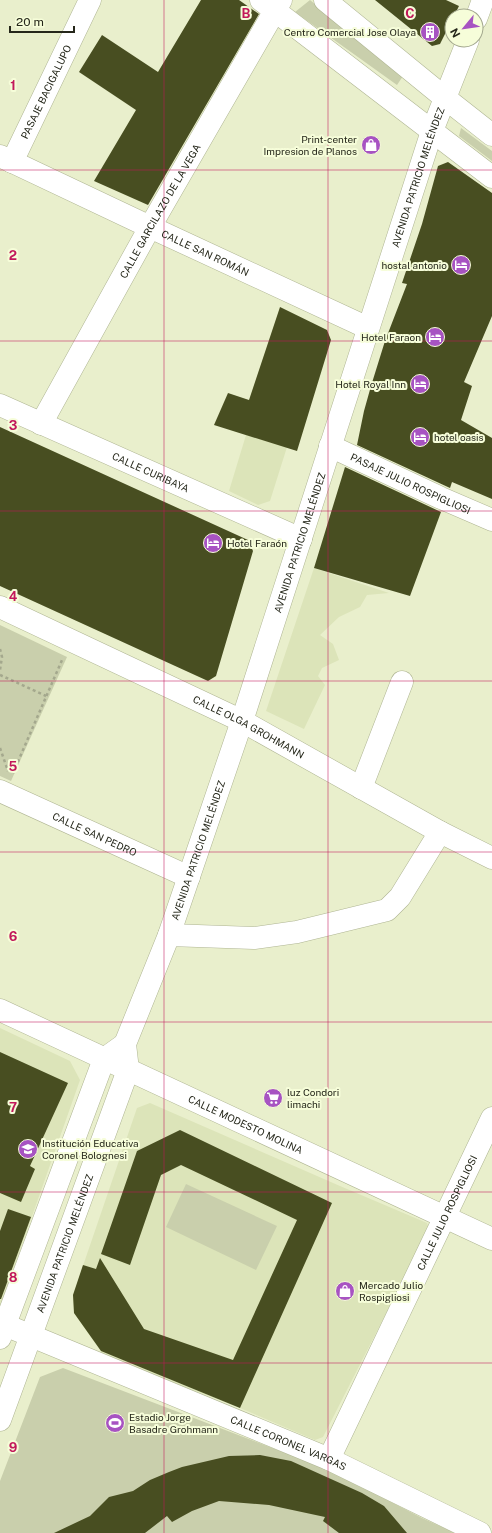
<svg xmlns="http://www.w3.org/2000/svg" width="492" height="1533" viewBox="0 0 492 1533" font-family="'Public Sans',sans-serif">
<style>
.built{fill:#dce4b9}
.green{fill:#c9cfac}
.building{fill:#484e21}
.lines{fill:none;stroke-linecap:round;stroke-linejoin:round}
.street-casing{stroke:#afb593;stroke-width:23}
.secondary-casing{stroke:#afb593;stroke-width:23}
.path{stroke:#a4a88d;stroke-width:2.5;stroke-dasharray:3 3;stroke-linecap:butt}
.street{stroke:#fff;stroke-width:22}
.secondary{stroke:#fff;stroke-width:22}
.grid{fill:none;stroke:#c2185b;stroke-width:1;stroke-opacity:0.55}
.labels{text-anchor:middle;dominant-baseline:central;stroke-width:4;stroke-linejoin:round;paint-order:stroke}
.poi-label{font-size:10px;fill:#25271a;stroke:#f6fdd9;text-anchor:start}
.street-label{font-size:10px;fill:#25271a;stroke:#f6fdd9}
.grid-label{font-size:13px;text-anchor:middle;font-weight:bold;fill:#c2185b;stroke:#f6fdd9;stroke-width:4;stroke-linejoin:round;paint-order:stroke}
</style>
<rect width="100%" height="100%" fill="#e9efcc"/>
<path class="built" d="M 246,435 L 287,447 L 270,501 L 258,505 L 229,491 Z
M 314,568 L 389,593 L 367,595 L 360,607 L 339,617 L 320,635 L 333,644 L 339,660 L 322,668 L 318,676 L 325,685 L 304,729 L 266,711 Z
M 0,1028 L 70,1061 L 80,1080 L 0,1307 Z
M 150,1103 L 340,1186 L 427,1223 L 429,1229 L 323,1437 L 315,1440 L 240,1408 L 104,1356 L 74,1313 L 73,1295 L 137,1108 Z"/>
<path class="green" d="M 310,0 L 403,76 L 397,85 L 295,12 Z
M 461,128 L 492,151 L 492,161 L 459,136 Z
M 0,625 L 67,657 L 11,781 L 0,776 Z
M 186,1184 L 277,1226 L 256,1270 L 166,1227 Z
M 63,1368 L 327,1469 L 422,1518 L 455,1533 L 0,1533 L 0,1481 L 40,1377 Z"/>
<path class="building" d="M 201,0 L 239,0 L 259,14 L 148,205 L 94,181 L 136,110 L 79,72 L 102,35 L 158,72 Z
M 375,0 L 446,0 L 459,6 L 454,16 L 452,16 L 452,20 L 440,44 L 432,46 Z
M 448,162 L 492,193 L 492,316 L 464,382 L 472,386 L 461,420 L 492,438 L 492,499 L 452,482 L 450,488 L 357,445 L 364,411 L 371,386 L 385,341 L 407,284 L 402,283 L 422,224 L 438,166 Z
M 280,307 L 327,330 L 331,340 L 297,451 L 214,425 L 228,393 L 249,400 Z
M 0,427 L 248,540 L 253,551 L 216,676 L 208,681 L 0,586 Z
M 345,467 L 441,512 L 410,596 L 314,568 Z
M 0,1052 L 68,1083 L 30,1166 L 35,1169 L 21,1202 L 0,1193 Z
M 180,1130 L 332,1203 L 240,1408 L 101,1351 L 74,1313 L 73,1295 L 83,1265 L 96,1269 L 100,1258 L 144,1329 L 233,1360 L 297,1220 L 181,1165 L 161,1175 L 130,1265 L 101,1254 L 137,1151 Z
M 8,1209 L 31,1217 L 1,1299 L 0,1299 L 0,1231 Z
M 260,1455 L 291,1461 L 362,1493 L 384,1506 L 407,1533 L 339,1533 L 323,1521 L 325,1517 L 269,1505 L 219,1501 L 192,1511 L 172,1522 L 167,1516 L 145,1533 L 54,1533 L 90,1516 L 109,1497 L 133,1491 L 150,1480 L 169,1472 L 182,1467 L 229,1456 Z"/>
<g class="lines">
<defs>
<g id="street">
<path id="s1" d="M 0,156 L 150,227 L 368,328"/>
<path id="s2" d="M 12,162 L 90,0"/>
<path id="s3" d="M 0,405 L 301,539"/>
<path id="s4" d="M 41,424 L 150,227 L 281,0"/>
<path id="s5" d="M 330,446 L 441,498 L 492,520"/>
<path id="s6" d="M 0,607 L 242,721 L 440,832 L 492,858"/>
<path d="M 361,788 L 402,682"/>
<path id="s7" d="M 0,791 L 189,877"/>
<path d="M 169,935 L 254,938 L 297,932 L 387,910 L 400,897 L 440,832"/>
<path id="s8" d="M 0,1010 L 492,1239"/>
<path id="s9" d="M 5,1325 L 329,1459 L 480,1533"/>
<path id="s10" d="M 329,1459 L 492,1118"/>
</g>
<g id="secondary">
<path d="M 261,0 L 492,177"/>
<path d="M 325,0 L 445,98 L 492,135"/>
<path d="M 476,19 L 483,0"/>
<path d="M 0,1338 L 104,1059 L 125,1044"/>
<path id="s11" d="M 0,1420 L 128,1070 L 125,1044 L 169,935 L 242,721 L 432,131 L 468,40"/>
</g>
</defs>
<use href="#street" class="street-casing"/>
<use href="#secondary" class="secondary-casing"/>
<path class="path" d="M 0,649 L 2,657 L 0,670
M 0,675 L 46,696
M 0,748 L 8,771
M 13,773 L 62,660"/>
<use href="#street" class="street"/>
<use href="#secondary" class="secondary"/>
</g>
<path class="grid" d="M 164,0 L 164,1533M 328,0 L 328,1533M 0,170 L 492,170M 0,341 L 492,341M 0,511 L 492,511M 0,681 L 492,681M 0,852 L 492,852M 0,1022 L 492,1022M 0,1192 L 492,1192M 0,1363 L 492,1363"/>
<defs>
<symbol id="building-disc" viewBox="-11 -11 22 22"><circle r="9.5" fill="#a753c2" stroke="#f6fdd9"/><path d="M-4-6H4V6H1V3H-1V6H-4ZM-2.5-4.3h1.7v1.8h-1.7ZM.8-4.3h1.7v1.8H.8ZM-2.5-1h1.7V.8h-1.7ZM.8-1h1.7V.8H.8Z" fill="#fff"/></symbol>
<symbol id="shop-disc" viewBox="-11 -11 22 22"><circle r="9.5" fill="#a753c2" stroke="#f6fdd9"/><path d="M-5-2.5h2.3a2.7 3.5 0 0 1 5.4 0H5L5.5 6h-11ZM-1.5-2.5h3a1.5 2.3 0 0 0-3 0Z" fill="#fff"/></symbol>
<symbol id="hotel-disc" viewBox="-11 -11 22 22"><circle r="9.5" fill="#a753c2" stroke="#f6fdd9"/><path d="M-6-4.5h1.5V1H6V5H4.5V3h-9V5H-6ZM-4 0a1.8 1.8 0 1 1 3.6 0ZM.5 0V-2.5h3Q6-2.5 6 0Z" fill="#fff"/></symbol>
<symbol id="supermarket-disc" viewBox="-11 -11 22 22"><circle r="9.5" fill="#a753c2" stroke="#f6fdd9"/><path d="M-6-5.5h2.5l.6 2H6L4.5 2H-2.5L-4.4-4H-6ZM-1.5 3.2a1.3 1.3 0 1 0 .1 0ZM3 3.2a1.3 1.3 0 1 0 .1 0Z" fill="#fff"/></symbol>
<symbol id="school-disc" viewBox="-11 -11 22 22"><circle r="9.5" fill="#a753c2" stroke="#f6fdd9"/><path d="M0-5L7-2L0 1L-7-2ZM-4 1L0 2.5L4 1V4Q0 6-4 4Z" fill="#fff"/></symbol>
<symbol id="stadium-disc" viewBox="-11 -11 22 22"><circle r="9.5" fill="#a753c2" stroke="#f6fdd9"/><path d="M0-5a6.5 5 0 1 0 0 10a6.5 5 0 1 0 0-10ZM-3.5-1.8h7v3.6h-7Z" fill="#fff"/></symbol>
</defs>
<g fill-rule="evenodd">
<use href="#building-disc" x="419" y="21" width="22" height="22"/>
<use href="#shop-disc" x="360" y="134" width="22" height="22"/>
<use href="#hotel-disc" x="450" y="254" width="22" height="22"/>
<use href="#hotel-disc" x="424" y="326" width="22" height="22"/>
<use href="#hotel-disc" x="409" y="373" width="22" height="22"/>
<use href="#hotel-disc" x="409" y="426" width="22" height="22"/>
<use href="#hotel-disc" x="202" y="532" width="22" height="22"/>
<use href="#supermarket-disc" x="262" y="1087" width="22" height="22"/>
<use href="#school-disc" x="17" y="1138" width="22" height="22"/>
<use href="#shop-disc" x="334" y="1280" width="22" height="22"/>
<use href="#stadium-disc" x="104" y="1412" width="22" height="22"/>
</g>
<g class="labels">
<g class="poi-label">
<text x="416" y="32" text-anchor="end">Centro Comercial Jose Olaya</text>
<text x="357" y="139" text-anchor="end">Print-center<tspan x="357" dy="12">Impresion de Planos</tspan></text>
<text x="447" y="265" text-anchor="end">hostal antonio</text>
<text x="421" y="337" text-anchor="end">Hotel Faraon</text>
<text x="406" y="384" text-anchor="end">Hotel Royal Inn</text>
<text x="434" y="437">hotel oasis</text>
<text x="227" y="543">Hotel Faraón</text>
<text x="287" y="1092">luz Condori<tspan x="287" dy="12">limachi</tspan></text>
<text x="42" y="1143">Institución Educativa<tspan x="42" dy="12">Coronel Bolognesi</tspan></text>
<text x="359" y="1285">Mercado Julio<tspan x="359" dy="12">Rospigliosi</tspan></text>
<text x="129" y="1417">Estadio Jorge<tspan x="129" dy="12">Basadre Grohmann</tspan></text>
</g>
<g class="street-label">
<text stroke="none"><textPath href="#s2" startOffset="78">PASAJE BACIGALUPO</textPath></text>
<text stroke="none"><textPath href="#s11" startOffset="1314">AVENIDA PATRICIO MELÉNDEZ</textPath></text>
<text stroke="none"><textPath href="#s4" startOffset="244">CALLE GARCILAZO DE LA VEGA</textPath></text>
<text stroke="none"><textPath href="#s1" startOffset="227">CALLE SAN ROMÁN</textPath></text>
<text stroke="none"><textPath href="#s3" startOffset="165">CALLE CURIBAYA</textPath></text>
<text stroke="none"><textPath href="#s5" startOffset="89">PASAJE JULIO ROSPIGLIOSI</textPath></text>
<text stroke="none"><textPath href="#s11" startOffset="930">AVENIDA PATRICIO MELÉNDEZ</textPath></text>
<text stroke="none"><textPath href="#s6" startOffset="276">CALLE OLGA GROHMANN</textPath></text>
<text stroke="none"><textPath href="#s7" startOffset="104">CALLE SAN PEDRO</textPath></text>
<text stroke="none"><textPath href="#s11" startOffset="606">AVENIDA PATRICIO MELÉNDEZ</textPath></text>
<text stroke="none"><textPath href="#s8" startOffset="271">CALLE MODESTO MOLINA</textPath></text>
<text stroke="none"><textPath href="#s10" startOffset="273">CALLE JULIO ROSPIGLIOSI</textPath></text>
<text stroke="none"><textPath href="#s11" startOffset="188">AVENIDA PATRICIO MELÉNDEZ</textPath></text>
<text stroke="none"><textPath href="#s9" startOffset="307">CALLE CORONEL VARGAS</textPath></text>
</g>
</g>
<g class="grid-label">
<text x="246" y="18">B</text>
<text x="410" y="18">C</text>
<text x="13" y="90">1</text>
<text x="13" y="260">2</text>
<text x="13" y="430">3</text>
<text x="13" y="601">4</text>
<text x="13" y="771">5</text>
<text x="13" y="941">6</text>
<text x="13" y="1112">7</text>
<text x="13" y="1282">8</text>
<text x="13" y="1452">9</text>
</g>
<g transform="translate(464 28) rotate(241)"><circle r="19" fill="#f6fdd9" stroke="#a2a78d"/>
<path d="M0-3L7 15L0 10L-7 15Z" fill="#a753c2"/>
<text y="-6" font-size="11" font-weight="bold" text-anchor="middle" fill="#25271a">N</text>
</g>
<path d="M10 26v6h64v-6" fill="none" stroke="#25271a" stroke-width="2"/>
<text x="16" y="26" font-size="12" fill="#25271a" stroke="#f6fdd9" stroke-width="3" paint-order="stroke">20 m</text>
</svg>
